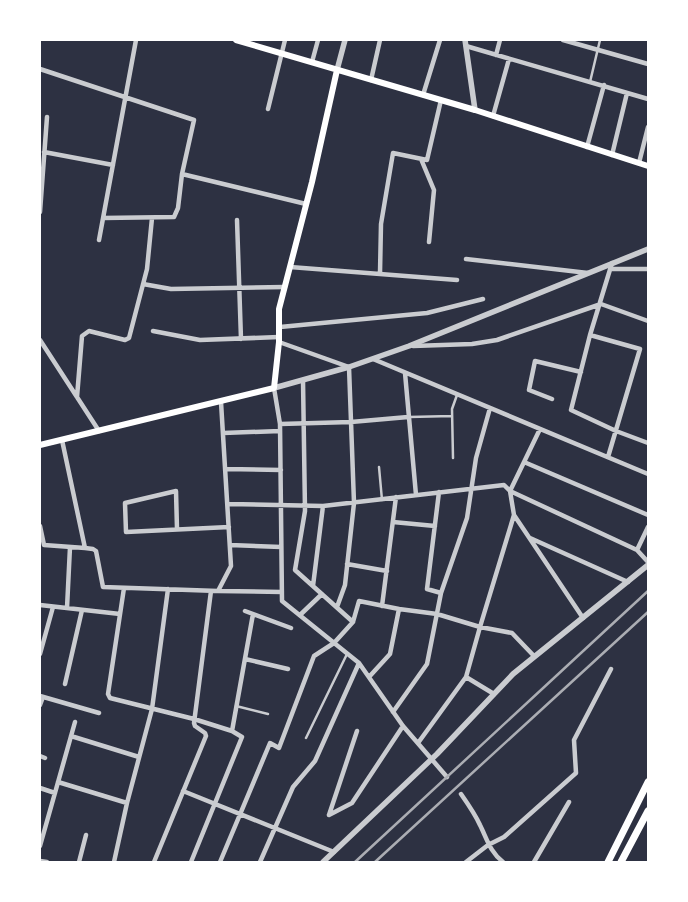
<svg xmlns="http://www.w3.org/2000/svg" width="688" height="902" viewBox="0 0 688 902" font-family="'PT Sans',sans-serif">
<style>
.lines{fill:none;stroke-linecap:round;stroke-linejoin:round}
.service{stroke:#caccd0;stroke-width:2.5}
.minor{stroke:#caccd0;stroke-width:4.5}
.tertiary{stroke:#caccd0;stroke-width:5.5}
.secondary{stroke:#fff;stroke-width:6}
.primary{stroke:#fff;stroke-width:7}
.rail{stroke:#abadb3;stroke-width:2.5}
</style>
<rect width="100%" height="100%" fill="#2d3142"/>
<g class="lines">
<path class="service" d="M 590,82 L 600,40
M 409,417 L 452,416
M 453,458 L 452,409 L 457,395
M 379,467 L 382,500
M 236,706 L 268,714
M 306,738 L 347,654"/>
<path class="minor" d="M 563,40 L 648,64
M 466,46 L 648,99
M 496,55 L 500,40
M 312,62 L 318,40
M 40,69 L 194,120 L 182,174 L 178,208 L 174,217 L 103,218
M 371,80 L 380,40
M 423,95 L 440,40
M 268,109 L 285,40
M 493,116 L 509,59
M 587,147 L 604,85
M 44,152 L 113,165
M 612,155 L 627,93
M 421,159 L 434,190 L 429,242
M 639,163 L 648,127
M 182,174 L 306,204
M 40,212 L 47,117
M 237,220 L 241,339
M 99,240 L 136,40
M 466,259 L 588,273
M 612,263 L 590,335 L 571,410 L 616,431 L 648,443
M 290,267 L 457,280
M 611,269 L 648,269
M 380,273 L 381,224 L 393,153 L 427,160 L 441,100
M 143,284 L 171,289 L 285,287
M 280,327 L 427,313 L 483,299
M 153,331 L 200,340 L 279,337
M 590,335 L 640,349 L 608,457
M 40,340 L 99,431
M 279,342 L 349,367 L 354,503 L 345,585 L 337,607
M 413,346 L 472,344 L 497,340 L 601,304 L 648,321
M 373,359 L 648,474
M 405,373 L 416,495
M 303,380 L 305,511 L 295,570 L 353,622
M 274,388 L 280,424 L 282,601 L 359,663 L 403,726 L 447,777
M 77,397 L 82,336 L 89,331 L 125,340 L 129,338 L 147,269 L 152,218
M 552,399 L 529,390 L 535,361 L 581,372
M 280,424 L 351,422 L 408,417
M 223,433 L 280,431
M 62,440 L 85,548 L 93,549 L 96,551 L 103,587 L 218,591 L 282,592
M 524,462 L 648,515
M 225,469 L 281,470
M 439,492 L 427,589 L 441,593 L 467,518 L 476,458 L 490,408
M 228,504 L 323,506 L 504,485 L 510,491 L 637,550 L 648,562
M 514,515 L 583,618
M 393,522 L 435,526
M 40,526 L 44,545 L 85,548
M 177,529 L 176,491 L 125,503 L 126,532 L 229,527
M 530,538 L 628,582
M 230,545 L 281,547
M 637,550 L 648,527
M 347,564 L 387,571
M 313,586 L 323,506
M 124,588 L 108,694 L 110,698 L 194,719 L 232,731 L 242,737 L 191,862
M 218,591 L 231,566 L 221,402
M 40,605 L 120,614
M 382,606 L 396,497
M 67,608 L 70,547
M 245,611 L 291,628
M 300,615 L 322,594
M 40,654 L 53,607
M 245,659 L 288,669
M 369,677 L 390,654 L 399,609
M 466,677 L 494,694
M 65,684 L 82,610
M 40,696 L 99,713
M 40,705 L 43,697
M 393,712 L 427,664 L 441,593
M 232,731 L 253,614
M 71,736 L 139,757
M 418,743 L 466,677 L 480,627 L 514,515 L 510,491 L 540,429
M 40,756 L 45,758
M 58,782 L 127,803
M 40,788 L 55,793
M 183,791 L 334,852
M 461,794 C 468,804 475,814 480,825 C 487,839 490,852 503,862
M 329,815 L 352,803 L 403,726
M 329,815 L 357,731
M 40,846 L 75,722
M 40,861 L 47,862
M 79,862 L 86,835
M 114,862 L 127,803 L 152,709 L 168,589
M 154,862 L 206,736 L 205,733 L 195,726 L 194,723 L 211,591
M 220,862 L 270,743 L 279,748 L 314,656 L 334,643 L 353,622 L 359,601 L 399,609 L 437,614 L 480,627 L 512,633 L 534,656
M 260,862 L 293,787 L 315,761 L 359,663
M 466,862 L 488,845 L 504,837 L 576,773 L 574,740 L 611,669
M 534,862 L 569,802"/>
<path class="tertiary" d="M 465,40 L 475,110
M 337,70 L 345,40
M 274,388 L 349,367 L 409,346 L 648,249
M 323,862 L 437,754 L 513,674 L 648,565"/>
<path class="secondary" d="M 236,40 L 475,110 L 648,166
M 40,445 L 274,388 L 279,342 L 279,309 L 312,182 L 337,70"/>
<path class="primary" d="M 608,862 L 648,782
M 621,862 L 648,811"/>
<path class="rail" d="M 355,862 L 648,591
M 375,862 L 648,612"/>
</g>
<rect width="688" height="902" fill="none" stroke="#ffffff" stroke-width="82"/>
</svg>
